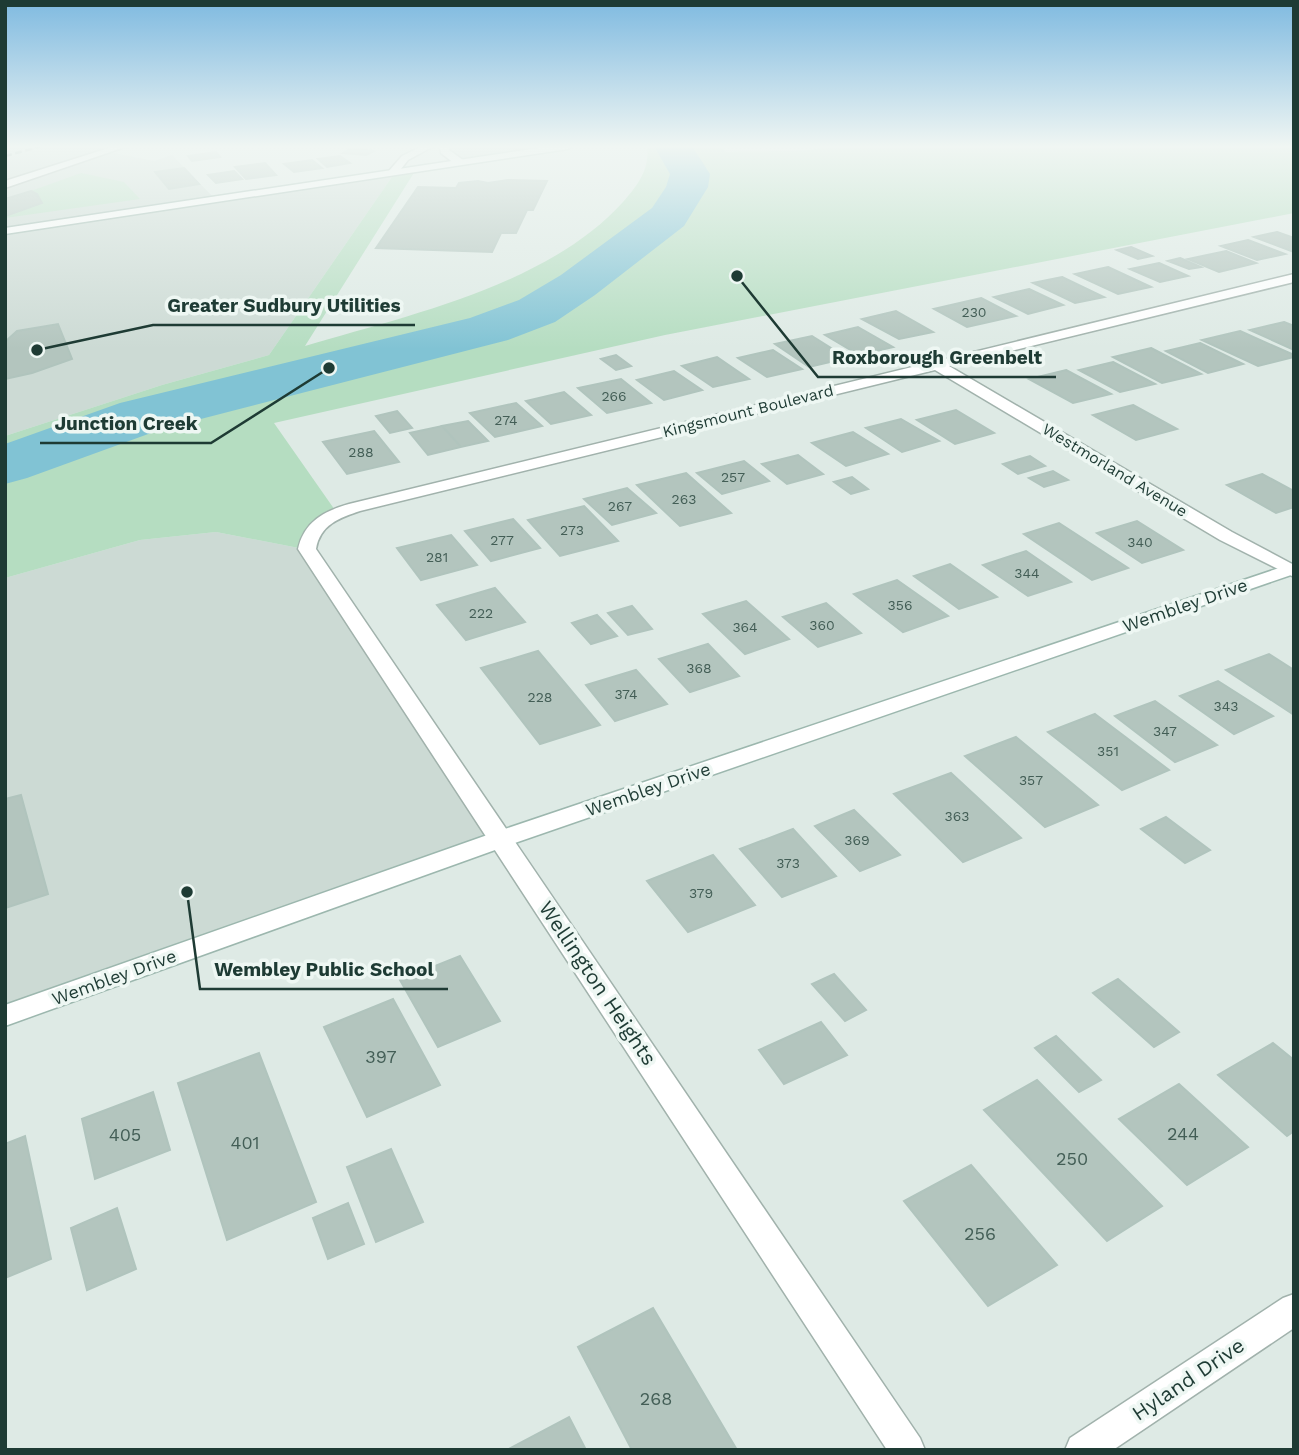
<svg xmlns="http://www.w3.org/2000/svg" width="1299" height="1455" viewBox="0 0 1299 1455" font-family="'Work Sans',sans-serif">
<style>
.built{fill:#ccdad4}
.green{fill:#b5ddc1}
.lines{fill:none;stroke-linecap:round;stroke-linejoin:round}
.river{fill:#81c3d4;fill-rule:evenodd}
.building{fill:#b3c5be;stroke:#b0c4bd;stroke-width:2}
.street-casing{stroke:#a1b2ac;stroke-width:3}
.secondary-casing{stroke:#9cb7ae;stroke-width:3}
.street{fill:#fff;fill-rule:evenodd}
.secondary{fill:#fff;fill-rule:evenodd}
.rail{stroke:#587770;stroke-width:2.5;stroke-dasharray:7 3.5;stroke-linecap:butt}
.labels{text-anchor:middle;dominant-baseline:central;stroke-width:7;stroke-linejoin:round;paint-order:stroke}
.number-label{font-size:14px;fill:#435e56}
.far-street-label{font-size:16px;fill:#1e3b34;stroke:#eef7f3}
.street-label{font-size:18px;fill:#1e3b34;stroke:#eef7f3}
.near-number-label{font-size:18px;fill:#435e56}
.near-street-label{font-size:21px;fill:#1e3b34;stroke:#eef7f3}
.leader{fill:none;stroke:#1e3b34;stroke-width:2.5}
.callout-dot{fill:#1e3b34;stroke:#eef7f3;stroke-width:2.5}
.callout-label{font-size:19px;text-anchor:middle;font-weight:bold;fill:#1e3b34;stroke:#eef7f3;stroke-width:7;stroke-linejoin:round;paint-order:stroke}
</style>
<rect width="100%" height="100%" fill="#deeae5"/>
<path class="built" d="M 5,146 L 125,146 L 109,152 L 154,161 L 172,155 L 215,199 L 396,171 L 269,355 L 162,385 L 5,436 Z
M 446,146 L 519,146 L 527,151 L 459,162 Z
M 216,532 L 304,549 L 496,838 L 5,1012 L 5,578 L 140,540 Z"/>
<path class="green" d="M 647,146 L 720,146 L 726,152 L 809,150 L 843,146 L 1294,146 L 1294,213 L 665,335 L 274,423 L 337,513 L 304,549 L 216,532 L 140,540 L 5,578 L 5,436 L 162,385 L 269,355 L 396,171 L 417,168 L 305,346 C 409,315 548,285 623,202 C 638,185 650,169 647,146 Z
M 81,173 L 124,182 L 140,199 L 5,218 L 5,216 L 41,203 L 37,194 L 31,191 Z"/>
<g class="lines">
<path class="river" d="M 654,146 L 692,146 L 710,174 L 708,187 L 684,226 L 595,295 L 555,322 L 508,340 L 162,429 L 27,478 L 5,484 L 5,444 L 120,403 L 470,318 L 519,300 L 561,275 L 652,208 L 666,187 L 670,174 Z"/>
</g>
<path class="building" d="M 351,148 L 374,151 L 366,155 L 343,153 Z
M 216,152 L 220,157 L 192,161 L 188,156 Z
M 340,156 L 350,163 L 327,167 L 318,159 Z
M 312,160 L 322,168 L 294,172 L 284,164 Z
M 265,163 L 276,175 L 246,179 L 235,167 Z
M 184,168 L 199,184 L 169,189 L 155,172 Z
M 234,171 L 242,179 L 216,183 L 208,175 Z
M 508,180 L 547,181 L 533,210 L 527,210 L 516,233 L 501,233 L 492,252 L 376,248 L 418,187 L 456,188 L 459,183 L 478,181 L 488,183 Z
M 31,191 L 37,194 L 42,203 L 5,216 L 5,199 Z
M 1277,232 L 1294,238 L 1294,252 L 1254,237 Z
M 1248,240 L 1285,254 L 1257,260 L 1221,246 Z
M 1131,247 L 1152,256 L 1138,259 L 1117,250 Z
M 1226,251 L 1256,263 L 1219,272 L 1188,259 Z
M 1180,258 L 1201,267 L 1189,269 L 1168,261 Z
M 1159,263 L 1188,276 L 1160,282 L 1130,269 Z
M 1108,267 L 1151,287 L 1118,294 L 1075,274 Z
M 1062,277 L 1104,297 L 1075,303 L 1033,283 Z
M 1029,289 L 1063,305 L 1028,314 L 994,297 Z
M 981,298 L 1016,316 L 967,327 L 934,309 Z
M 896,311 L 933,332 L 899,339 L 862,319 Z
M 1284,322 L 1294,326 L 1294,350 L 1250,330 Z
M 58,324 L 72,359 L 32,373 L 5,379 L 5,342 L 17,331 Z
M 858,327 L 893,347 L 859,355 L 825,335 Z
M 1240,331 L 1294,355 L 1294,357 L 1258,366 L 1202,340 Z
M 812,336 L 847,358 L 809,367 L 775,344 Z
M 1200,343 L 1243,364 L 1208,373 L 1166,351 Z
M 1151,348 L 1201,374 L 1162,383 L 1113,357 Z
M 773,350 L 802,369 L 767,377 L 738,358 Z
M 616,355 L 631,366 L 616,370 L 601,359 Z
M 717,357 L 749,379 L 713,387 L 682,366 Z
M 1113,362 L 1155,384 L 1120,392 L 1079,370 Z
M 1066,370 L 1111,394 L 1073,403 L 1029,379 Z
M 674,371 L 702,390 L 664,400 L 637,380 Z
M 621,379 L 651,403 L 607,413 L 578,388 Z
M 564,392 L 591,415 L 551,424 L 526,401 Z
M 516,403 L 542,426 L 495,437 L 470,413 Z
M 1133,405 L 1177,429 L 1136,440 L 1093,415 Z
M 956,410 L 994,433 L 955,444 L 917,420 Z
M 397,411 L 412,428 L 390,433 L 376,416 Z
M 901,419 L 939,441 L 902,452 L 866,428 Z
M 468,421 L 488,441 L 461,447 L 442,426 Z
M 442,426 L 461,447 L 428,455 L 410,433 Z
M 374,431 L 399,462 L 347,474 L 323,442 Z
M 853,432 L 888,454 L 846,466 L 812,443 Z
M 798,455 L 823,474 L 787,484 L 762,464 Z
M 1030,456 L 1045,466 L 1018,474 L 1003,464 Z
M 744,461 L 769,481 L 722,494 L 697,473 Z
M 1053,471 L 1068,480 L 1044,487 L 1029,478 Z
M 686,473 L 731,513 L 680,526 L 637,485 Z
M 1262,474 L 1294,491 L 1294,507 L 1276,513 L 1227,485 Z
M 852,477 L 868,489 L 851,494 L 834,482 Z
M 627,488 L 656,513 L 612,525 L 584,499 Z
M 584,506 L 618,541 L 560,556 L 528,520 Z
M 513,519 L 540,548 L 491,561 L 465,531 Z
M 1137,521 L 1183,550 L 1142,563 L 1097,533 Z
M 1059,523 L 1128,568 L 1092,580 L 1024,534 Z
M 451,535 L 477,565 L 421,580 L 397,548 Z
M 1026,551 L 1071,582 L 1028,596 L 983,565 Z
M 950,564 L 997,597 L 959,609 L 914,576 Z
M 897,580 L 948,616 L 903,632 L 854,594 Z
M 495,588 L 525,622 L 466,640 L 437,605 Z
M 746,601 L 789,639 L 745,654 L 703,614 Z
M 826,603 L 861,633 L 818,647 L 783,617 Z
M 632,606 L 652,629 L 628,635 L 608,613 Z
M 597,615 L 617,636 L 591,644 L 572,623 Z
M 708,644 L 739,676 L 690,692 L 659,659 Z
M 538,651 L 600,725 L 540,744 L 481,668 Z
M 1269,654 L 1294,670 L 1294,715 L 1226,670 Z
M 636,670 L 667,704 L 615,721 L 586,685 Z
M 1218,681 L 1273,716 L 1234,734 L 1180,696 Z
M 1155,701 L 1217,745 L 1175,762 L 1115,716 Z
M 1095,714 L 1169,770 L 1122,790 L 1048,732 Z
M 1016,737 L 1098,805 L 1045,827 L 965,756 Z
M 951,773 L 1021,838 L 963,862 L 894,794 Z
M 21,795 L 48,894 L 5,908 L 5,799 Z
M 854,810 L 900,855 L 860,871 L 815,826 Z
M 1166,817 L 1210,850 L 1185,863 L 1141,829 Z
M 793,829 L 836,876 L 782,897 L 740,849 Z
M 713,855 L 755,905 L 688,932 L 647,881 Z
M 460,956 L 500,1021 L 438,1047 L 400,980 Z
M 834,974 L 866,1010 L 845,1021 L 812,984 Z
M 1118,979 L 1179,1032 L 1154,1047 L 1093,993 Z
M 393,999 L 440,1085 L 367,1117 L 324,1027 Z
M 821,1022 L 847,1055 L 784,1084 L 759,1050 Z
M 1056,1036 L 1101,1080 L 1079,1092 L 1035,1048 Z
M 1273,1043 L 1294,1060 L 1294,1131 L 1287,1136 L 1218,1075 Z
M 259,1053 L 316,1202 L 227,1240 L 178,1083 Z
M 1037,1080 L 1162,1206 L 1107,1241 L 984,1110 Z
M 1179,1084 L 1248,1147 L 1187,1185 L 1119,1119 Z
M 153,1092 L 170,1150 L 95,1179 L 82,1119 Z
M 25,1136 L 51,1259 L 5,1278 L 5,1144 Z
M 391,1149 L 423,1222 L 376,1242 L 347,1167 Z
M 971,1165 L 1057,1265 L 988,1306 L 904,1201 Z
M 348,1203 L 364,1244 L 328,1259 L 313,1218 Z
M 117,1208 L 136,1269 L 87,1290 L 71,1228 Z
M 653,1308 L 737,1450 L 632,1450 L 578,1347 Z
M 569,1417 L 586,1450 L 507,1450 Z"/>
<g class="lines">
<defs>
<path id="street" d="M 115,146 L 128,146 L 5,188 L 5,181 Z
M 422,146 L 434,146 L 408,160 L 397,174 L 389,174 L 388,172 L 402,156 Z
M 440,146 L 448,146 L 449,150 L 463,160 L 463,164 L 455,164 L 441,153 Z
M 1294,274 L 1294,282 L 949,366 L 1232,532 L 1294,565 L 1294,577 L 1220,540 L 935,370 L 360,511 C 339,518 320,525 316,549 L 920,1438 L 925,1450 L 887,1450 L 298,549 C 304,522 324,511 349,504 Z
M 1294,1294 L 1294,1328 L 1113,1450 L 1065,1450 L 1070,1438 L 1283,1298 Z"/>
<path id="secondary" d="M 552,146 L 573,146 L 568,149 L 5,234 L 5,228 Z
M 1294,563 L 1294,574 L 509,845 L 5,1026 L 5,1005 L 493,833 Z"/>
</defs>
<use href="#street" class="street-casing"/>
<use href="#secondary" class="secondary-casing"/>
<use href="#street" class="street"/>
<use href="#secondary" class="secondary"/>
<path class="rail" d="M 5,156 L 42,146"/>
</g>
<linearGradient id="sky" x2="0" y2="1"><stop stop-color="#7fbae0"/><stop offset="0.42" stop-color="#f0f6f3"/><stop offset="1" stop-color="#f0f6f3" stop-opacity="0"/></linearGradient>
<rect width="1299" height="349" fill="url(#sky)"/>
<g class="labels">
<g class="number-label">
<text x="974" y="312">230</text>
<text x="614" y="396">266</text>
<text x="506" y="420">274</text>
<text x="361" y="452">288</text>
<text x="733" y="477">257</text>
<text x="684" y="499">263</text>
<text x="620" y="506">267</text>
<text x="572" y="530">273</text>
<text x="502" y="540">277</text>
<text x="1140" y="542">340</text>
<text x="437" y="557">281</text>
<text x="1027" y="573">344</text>
<text x="900" y="605">356</text>
<text x="481" y="613">222</text>
<text x="822" y="625">360</text>
<text x="745" y="627">364</text>
<text x="699" y="668">368</text>
<text x="626" y="694">374</text>
<text x="540" y="697">228</text>
<text x="1226" y="706">343</text>
<text x="1165" y="731">347</text>
<text x="1108" y="751">351</text>
<text x="1031" y="780">357</text>
<text x="957" y="816">363</text>
<text x="857" y="840">369</text>
<text x="788" y="863">373</text>
<text x="701" y="893">379</text>
</g>
<g class="far-street-label">
<text transform="translate(748 411) rotate(-14)">Kingsmount Boulevard</text>
<text transform="translate(1115 470) rotate(31)">Westmorland Avenue</text>
</g>
<g class="street-label">
<text transform="translate(1185 605) rotate(-19)">Wembley Drive</text>
<text transform="translate(648 789) rotate(-19)">Wembley Drive</text>
<text transform="translate(114 977) rotate(-20)">Wembley Drive</text>
</g>
<g class="near-number-label">
<text x="381" y="1056">397</text>
<text x="1183" y="1133">244</text>
<text x="125" y="1134">405</text>
<text x="245" y="1142">401</text>
<text x="1072" y="1158">250</text>
<text x="980" y="1233">256</text>
<text x="656" y="1398">268</text>
</g>
<g class="near-street-label">
<text transform="translate(598 983) rotate(56)">Wellington Heights</text>
<text transform="translate(1188 1379) rotate(-34)">Hyland Drive</text>
</g>
</g>
<path class="leader" d="M37 350L153 325H415M737 276L818 377H1056M329 368L211 443H40M187 892L200 989H448"/>
<g class="callout-dot">
<circle cx="37" cy="350" r="7"/>
<circle cx="737" cy="276" r="7"/>
<circle cx="329" cy="368" r="7"/>
<circle cx="187" cy="892" r="7"/>
</g>
<g class="callout-label">
<text x="284" y="312">Greater Sudbury Utilities</text>
<text x="937" y="364">Roxborough Greenbelt</text>
<text x="126" y="430">Junction Creek</text>
<text x="324" y="976">Wembley Public School</text>
</g>
<rect width="1299" height="1455" fill="none" stroke="#1e3b34" stroke-width="14"/>
</svg>
